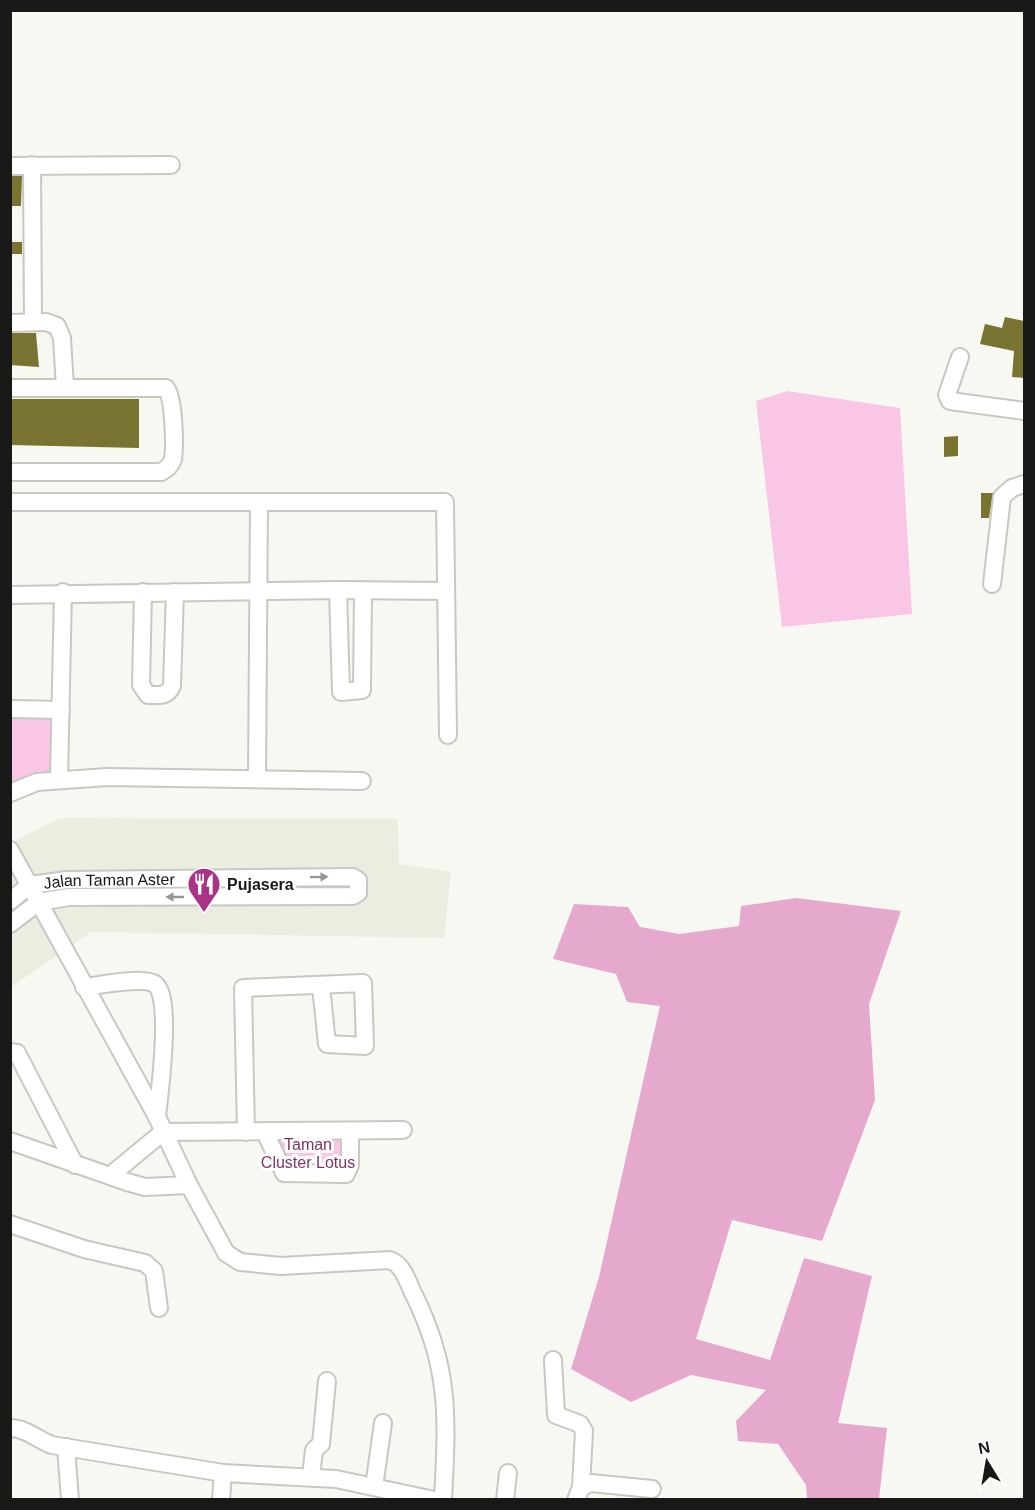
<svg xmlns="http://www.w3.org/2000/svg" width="1035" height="1510" viewBox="0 0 1035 1510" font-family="Helvetica,sans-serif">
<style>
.built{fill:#edece0}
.green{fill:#f9c7e5}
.forest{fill:#e6a9ce}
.building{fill:#797332}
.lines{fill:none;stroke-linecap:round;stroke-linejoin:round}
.minor-casing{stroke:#c8c8c3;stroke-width:20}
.minor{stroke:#fff;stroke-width:16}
.oneway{fill:#979796}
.labels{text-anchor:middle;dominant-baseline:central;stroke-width:6;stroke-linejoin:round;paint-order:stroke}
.street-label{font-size:16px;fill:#181816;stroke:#fff}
.poi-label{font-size:16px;font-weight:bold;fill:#181816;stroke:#fff;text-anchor:start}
.park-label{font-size:16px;fill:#7d3565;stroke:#fff}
</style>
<rect width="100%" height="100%" fill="#f8f8f3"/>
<path class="built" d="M 60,818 L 398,819 L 399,864 L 451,872 L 444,938 L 91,932 L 11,987 L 11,843 Z"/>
<path class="green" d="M 787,391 L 900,408 L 912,614 L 782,627 L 756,401 Z
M 11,712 L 51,713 L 50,778 L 11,790 Z
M 269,1134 L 347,1134 L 346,1170 L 294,1172 Z"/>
<path class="forest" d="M 796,898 L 901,911 L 869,1004 L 875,1100 L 822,1241 L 732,1220 L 696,1339 L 770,1360 L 804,1258 L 872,1276 L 838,1423 L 887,1428 L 879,1499 L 807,1499 L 806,1485 L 778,1444 L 738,1441 L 736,1421 L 766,1390 L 691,1375 L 631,1402 L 571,1369 L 599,1277 L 660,1006 L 627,1002 L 616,974 L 553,959 L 574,904 L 628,907 L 640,927 L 679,934 L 739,926 L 741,906 Z"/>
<path class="building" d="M 10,176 L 22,176 L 21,206 L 10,206 Z
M 10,242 L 22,242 L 22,254 L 10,254 Z
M 1005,317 L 1024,321 L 1024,378 L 1012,377 L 1014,351 L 980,344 L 985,324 L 1002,328 Z
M 10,333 L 36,333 L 39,367 L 10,365 Z
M 10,399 L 139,399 L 139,448 L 10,445 Z
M 958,436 L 958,456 L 944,457 L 944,437 Z
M 981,493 L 993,493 L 989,518 L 981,518 Z"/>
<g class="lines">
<defs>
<g id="minor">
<path d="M 32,165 L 33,322"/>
<path d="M 10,166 L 171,165"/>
<path d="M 10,323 L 46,322 L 57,326 L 62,338 L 65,387"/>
<path d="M 960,357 L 947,395 L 950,401 L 1024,411"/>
<path d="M 10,388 L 166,388 C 174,398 175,445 173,459 C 171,466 167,469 161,472 L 10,472"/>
<path d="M 10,502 L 445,502 L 448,735"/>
<path d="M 992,584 L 1002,497 L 1012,488 L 1024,484"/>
<path d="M 338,590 L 341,692 L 362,690 L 363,591"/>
<path d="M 143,592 L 141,685 L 148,695 C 159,695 167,697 172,686 L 175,592"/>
<path d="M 10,595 L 338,590 L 446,591"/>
<path d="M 10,709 L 61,710"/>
<path d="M 59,779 L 63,592"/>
<path d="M 257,779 L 259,502"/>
<path d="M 10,793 L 37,782 L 107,777 L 362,781"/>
<path d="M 10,850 L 157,1117 L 189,1185 L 226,1253 L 240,1262 L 281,1266 L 390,1260 C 403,1265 407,1280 413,1293 C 451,1368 447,1419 443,1500"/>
<path id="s1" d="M 10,901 L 30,885 L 67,880 L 353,877 L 358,880 L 358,893 L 353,896 L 69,897 L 39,902 L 10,924"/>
<path d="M 84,987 C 101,985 138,977 153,983 C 174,990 159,1096 157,1117"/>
<path d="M 10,1052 L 17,1053 L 75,1165"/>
<path d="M 246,1132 L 243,988 L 363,983 L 365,1046 L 327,1044 L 321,986"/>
<path d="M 265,1132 L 284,1173 L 346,1174 L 350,1165 L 350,1131"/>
<path d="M 10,1141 L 127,1182 L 145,1187 L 189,1185"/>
<path d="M 111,1175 L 163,1132 L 403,1130"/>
<path d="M 10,1224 L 84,1249 L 145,1263 L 154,1271 L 159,1308"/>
<path d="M 553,1360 L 556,1415 L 580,1424 L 584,1431 L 581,1487"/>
<path d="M 10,1428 C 26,1428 38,1440 52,1445 L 223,1473 L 336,1479 L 434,1500"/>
<path d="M 66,1447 L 70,1500"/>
<path d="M 311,1477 L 314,1450 L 321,1444 L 327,1381"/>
<path d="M 374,1487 L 383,1423"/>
<path d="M 221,1500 L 223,1473"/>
<path d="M 505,1500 L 508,1473"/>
<path d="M 576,1500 L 581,1487 L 591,1483 L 652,1489"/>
</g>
</defs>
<use href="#minor" class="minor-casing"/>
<use href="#minor" class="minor"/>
</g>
<defs><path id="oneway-solid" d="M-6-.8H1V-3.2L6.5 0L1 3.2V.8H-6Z" transform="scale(1.5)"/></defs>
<g class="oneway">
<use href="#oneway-solid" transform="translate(319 877) rotate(-1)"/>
<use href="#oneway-solid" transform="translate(175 897) rotate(180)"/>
</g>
<defs>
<symbol id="restaurant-pin" viewBox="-11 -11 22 30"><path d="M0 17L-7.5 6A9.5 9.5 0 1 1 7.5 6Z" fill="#aa3287" stroke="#fff"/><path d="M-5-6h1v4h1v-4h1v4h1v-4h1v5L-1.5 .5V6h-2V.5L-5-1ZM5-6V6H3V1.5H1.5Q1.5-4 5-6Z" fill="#fff"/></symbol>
</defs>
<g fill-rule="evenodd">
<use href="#restaurant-pin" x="185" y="865" width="38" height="52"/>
</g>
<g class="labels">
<g class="street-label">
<text stroke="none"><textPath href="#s1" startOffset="105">Jalan Taman Aster</textPath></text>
</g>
<g class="poi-label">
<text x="227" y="884">Pujasera</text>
</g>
<g class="park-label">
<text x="308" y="1144">Taman<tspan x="308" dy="18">Cluster Lotus</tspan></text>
</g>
</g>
<rect width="1035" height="1510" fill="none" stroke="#181816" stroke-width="24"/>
<g transform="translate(987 1462) rotate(349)" stroke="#ffffff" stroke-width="4.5" paint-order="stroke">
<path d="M0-4.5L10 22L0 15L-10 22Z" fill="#181816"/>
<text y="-9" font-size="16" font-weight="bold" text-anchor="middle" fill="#181816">N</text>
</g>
</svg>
